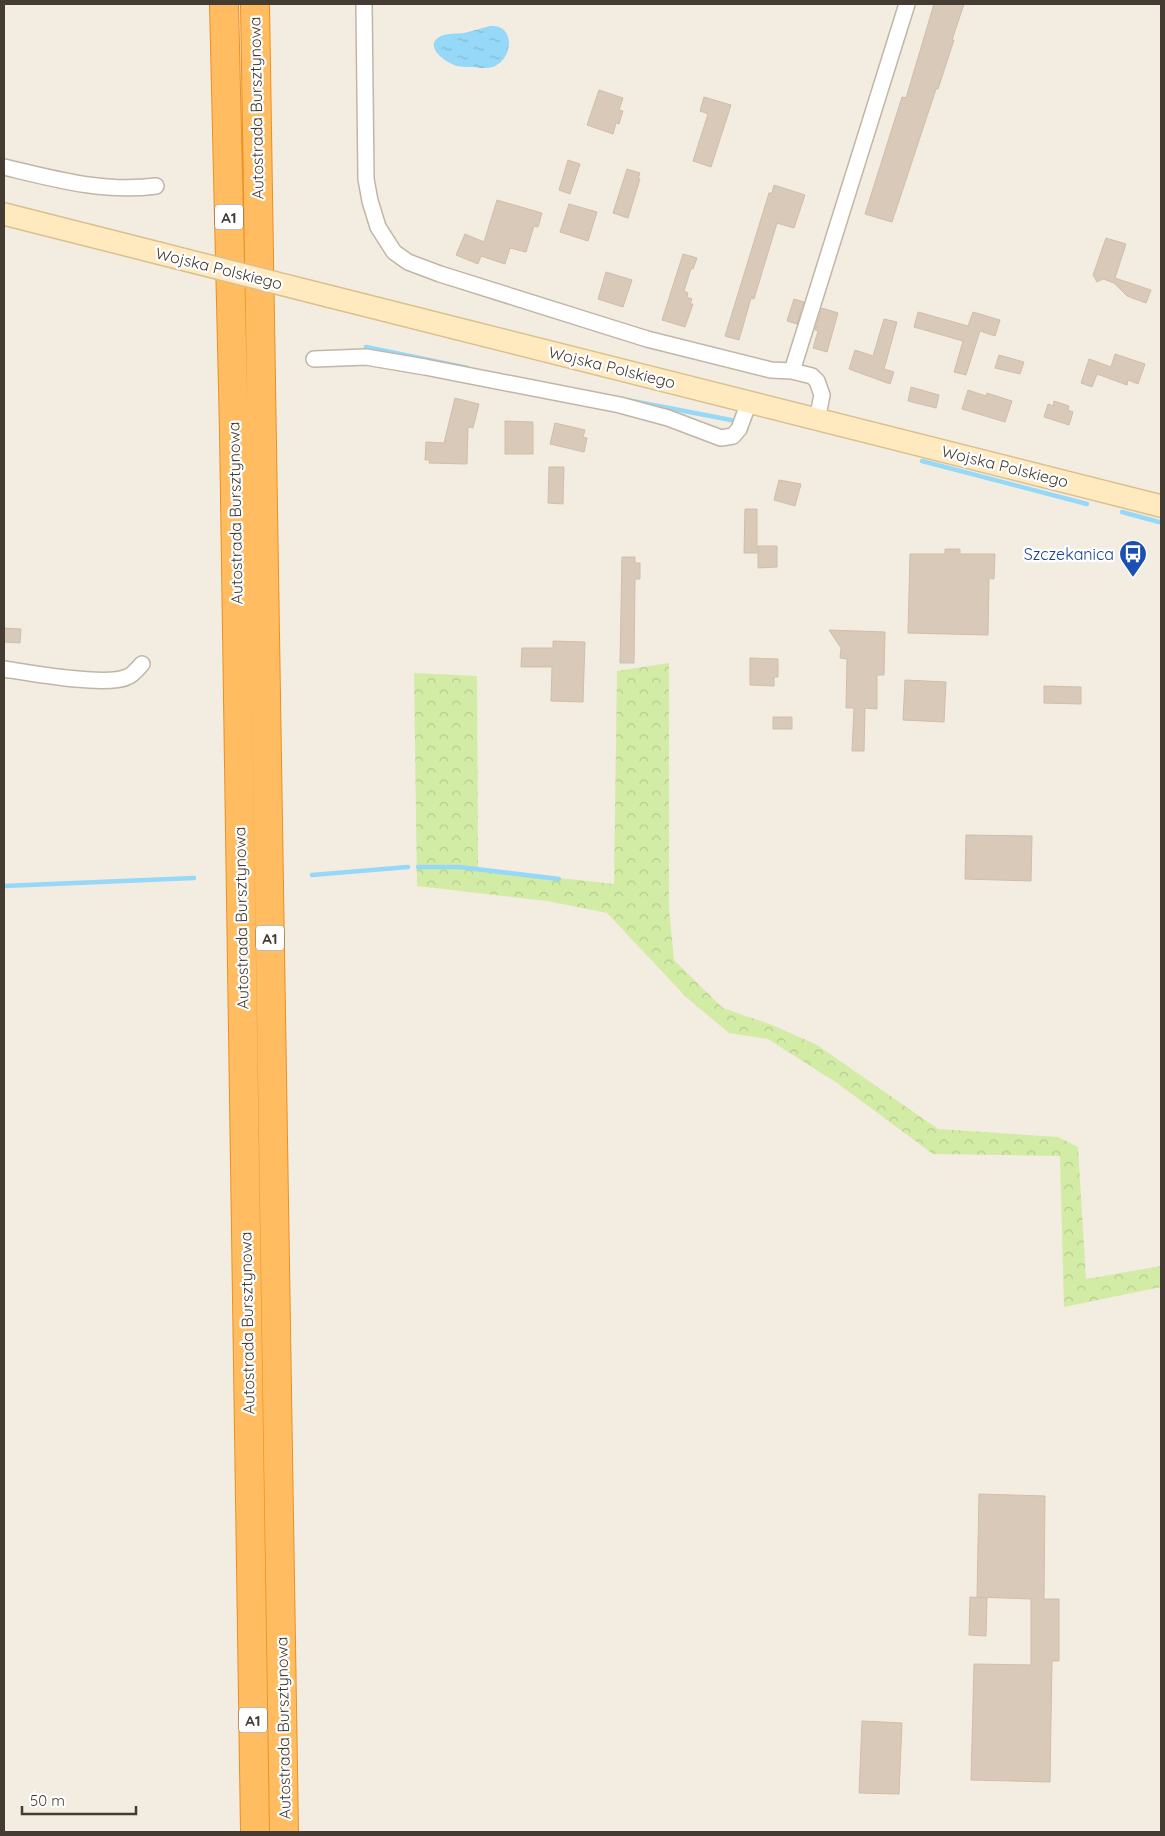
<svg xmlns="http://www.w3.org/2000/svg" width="1165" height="1836" viewBox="0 0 1165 1836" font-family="Quicksand,sans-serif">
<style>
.forest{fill:url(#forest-crowns)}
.water{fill:url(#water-ripples)}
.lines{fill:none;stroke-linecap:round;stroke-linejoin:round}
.stream{stroke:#96d8f7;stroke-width:4.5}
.building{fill:#d8c9b9;stroke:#d1bea8}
.street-casing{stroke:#c1b6a6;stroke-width:18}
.secondary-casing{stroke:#dac08e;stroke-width:24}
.highway-casing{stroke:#ec9022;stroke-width:30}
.street{stroke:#fff;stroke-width:15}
.secondary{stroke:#ffeabf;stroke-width:21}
.highway{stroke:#ffbc60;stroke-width:28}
.secondary-bridge-casing{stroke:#dac08e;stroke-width:24;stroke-linecap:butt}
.secondary-bridge{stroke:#ffeabf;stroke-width:21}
.labels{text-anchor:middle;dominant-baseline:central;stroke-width:4.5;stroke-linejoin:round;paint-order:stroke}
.shield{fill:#fff;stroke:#7c7670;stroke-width:1}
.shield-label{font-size:15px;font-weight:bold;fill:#443b32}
.street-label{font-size:16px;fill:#443b32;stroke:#fff}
.transit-label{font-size:16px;fill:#164399;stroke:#fff;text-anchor:end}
</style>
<defs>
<pattern id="forest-crowns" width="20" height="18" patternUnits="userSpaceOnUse" patternTransform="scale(1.25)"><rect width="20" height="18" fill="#d2eca5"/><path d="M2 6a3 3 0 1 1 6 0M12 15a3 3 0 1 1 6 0" fill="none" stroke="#b6cb8e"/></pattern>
<pattern id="water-ripples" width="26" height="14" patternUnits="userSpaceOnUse" patternTransform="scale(1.25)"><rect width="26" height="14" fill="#96d8f7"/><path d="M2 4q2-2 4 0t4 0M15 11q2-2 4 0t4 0" fill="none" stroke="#82bad4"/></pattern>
</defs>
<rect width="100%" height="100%" fill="#f3ece1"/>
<path class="forest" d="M 669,663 L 669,909 L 674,960 L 723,1008 L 772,1025 L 817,1045 L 938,1129 L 1058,1137 L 1078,1147 L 1086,1279 L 1161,1266 L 1161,1287 L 1064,1307 L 1060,1156 L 933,1154 L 837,1083 L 768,1039 L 729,1033 L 686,997 L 607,913 L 547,901 L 417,886 L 414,673 L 477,676 L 478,869 L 614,884 L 617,671 Z"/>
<path class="water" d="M 490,26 C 494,26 498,26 501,28 C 515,36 509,60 495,66 C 489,69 480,68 473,67 C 467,67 459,67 454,65 C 443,61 423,45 441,36 C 448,33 457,34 464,33 C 473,31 482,28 490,26 Z"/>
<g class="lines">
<path class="stream" d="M 366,347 L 468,368
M 627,400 L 731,420
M 922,461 L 1087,504
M 1122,512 L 1159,522
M 418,867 L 459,867 L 559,879
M 312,875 L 408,867
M 4,886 L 194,878"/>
</g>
<path class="building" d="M 934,4 L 964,4 L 952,40 L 954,40 L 938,89 L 936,89 L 892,222 L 865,214 L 902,97 L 906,98 Z
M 599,90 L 623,98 L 619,110 L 623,111 L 619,124 L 616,123 L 613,134 L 587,125 Z
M 704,97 L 731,105 L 711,167 L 693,161 L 708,114 L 700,111 Z
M 568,160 L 580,164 L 570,194 L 559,190 Z
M 627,169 L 640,173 L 638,179 L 640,179 L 628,218 L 613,213 Z
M 774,185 L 805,195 L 794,228 L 777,223 L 754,299 L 751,298 L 739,340 L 725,336 L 769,193 L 772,193 Z
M 497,200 L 542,213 L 538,227 L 534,226 L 526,252 L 510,248 L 505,264 L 481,256 L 478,264 L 456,255 L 465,234 L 484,242 Z
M 569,204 L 597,212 L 588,241 L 560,232 Z
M 1106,238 L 1126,244 L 1115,278 L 1151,290 L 1146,303 L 1127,296 L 1114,283 L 1103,279 L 1097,282 L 1093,275 Z
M 683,254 L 697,258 L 693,269 L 691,269 L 684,291 L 688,293 L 687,297 L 692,299 L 690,304 L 693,304 L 685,327 L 662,320 Z
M 606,272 L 632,280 L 623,307 L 598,299 Z
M 794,299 L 804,302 L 797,324 L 787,321 Z
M 822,308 L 838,313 L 827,352 L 813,348 L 818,331 L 815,330 Z
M 918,312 L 968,326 L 973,312 L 1000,320 L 995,336 L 980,331 L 966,375 L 954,372 L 963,341 L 914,327 Z
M 884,319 L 897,322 L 884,369 L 894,372 L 890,384 L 849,369 L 855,350 L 873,356 Z
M 1115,354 L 1145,364 L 1138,384 L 1128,380 L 1127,385 L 1097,374 L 1092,387 L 1081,383 L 1089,359 L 1111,367 Z
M 999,355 L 1024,362 L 1020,374 L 995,368 Z
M 911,387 L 939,395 L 936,408 L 908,401 Z
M 968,390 L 986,396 L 987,393 L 1012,401 L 1005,422 L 962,409 Z
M 455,398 L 479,404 L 473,428 L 468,427 L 467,464 L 429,463 L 430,460 L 425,460 L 426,442 L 444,443 Z
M 1054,401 L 1069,406 L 1068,410 L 1073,412 L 1069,425 L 1044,417 L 1048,404 L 1053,406 Z
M 505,421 L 533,422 L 533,454 L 505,454 Z
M 555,423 L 585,430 L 583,437 L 587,438 L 584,452 L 550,444 Z
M 549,467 L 564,467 L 563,504 L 548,503 Z
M 779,480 L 801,484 L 795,506 L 774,500 Z
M 745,509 L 757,509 L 757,553 L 744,553 Z
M 758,546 L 777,546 L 777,567 L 758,568 Z
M 945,549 L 960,549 L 960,554 L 995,554 L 994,579 L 989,578 L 988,635 L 908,633 L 910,554 L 945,554 Z
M 622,557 L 635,557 L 635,563 L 640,563 L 640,579 L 635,579 L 634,663 L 620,663 Z
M 4,628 L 21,629 L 20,643 L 4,642 Z
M 829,630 L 885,632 L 884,675 L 877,675 L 877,709 L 865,708 L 864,751 L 852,751 L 854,708 L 846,708 L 847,659 L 840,658 L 841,648 Z
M 553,641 L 585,642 L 583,702 L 551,701 L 552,667 L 521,667 L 522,648 L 553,648 Z
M 750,658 L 778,659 L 778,677 L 774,677 L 774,686 L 750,685 Z
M 905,680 L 946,682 L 944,722 L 903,720 Z
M 1044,686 L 1081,687 L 1081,704 L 1044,703 Z
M 773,717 L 792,717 L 792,729 L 773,729 Z
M 966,835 L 1032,836 L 1031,881 L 965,879 Z
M 979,1494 L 1045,1496 L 1044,1599 L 1059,1599 L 1059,1661 L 1052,1661 L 1050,1782 L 971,1780 L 974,1664 L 1031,1665 L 1031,1599 L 977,1597 Z
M 970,1597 L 987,1598 L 986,1636 L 969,1635 Z
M 862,1721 L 902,1723 L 899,1794 L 859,1793 Z"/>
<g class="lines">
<defs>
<path id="street" d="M 364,4 L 366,179 L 370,201 L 378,227 L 394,252 L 408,262 L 440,274 L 647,339 L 771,370 L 792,371 L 812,376 L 817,381 L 822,395 L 817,420
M 4,167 C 54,179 104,193 156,186
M 314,359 L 366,357 L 425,367 L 620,405 L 668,418 L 721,438 L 733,436 L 739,429 L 749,402
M 792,371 L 907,4
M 4,669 C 30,673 106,687 127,677 C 133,675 137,669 142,664"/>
<path id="secondary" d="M 4,214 L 158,253
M 328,296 L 1161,506"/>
<path id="highway" d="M 224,4 L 234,431 L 255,1832
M 255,4 L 284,1832"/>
</defs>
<use href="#street" class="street-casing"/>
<use href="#secondary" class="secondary-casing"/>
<use href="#highway" class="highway-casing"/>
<use href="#street" class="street"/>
<use href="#secondary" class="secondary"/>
<use href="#highway" class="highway"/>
<defs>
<path id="secondary-bridge" d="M 158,253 L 328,296"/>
</defs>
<use href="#secondary-bridge" class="secondary-bridge-casing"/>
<use href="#secondary-bridge" class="secondary-bridge"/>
</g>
<defs>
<symbol id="bus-pin" viewBox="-11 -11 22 30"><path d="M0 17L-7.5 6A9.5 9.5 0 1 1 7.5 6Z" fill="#1a4fb4" stroke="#fff"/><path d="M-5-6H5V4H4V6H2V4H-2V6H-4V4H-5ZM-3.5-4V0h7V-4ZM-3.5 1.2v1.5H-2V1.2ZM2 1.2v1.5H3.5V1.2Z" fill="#fff"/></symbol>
</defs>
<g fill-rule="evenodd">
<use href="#bus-pin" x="1117" y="538" width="32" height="43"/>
</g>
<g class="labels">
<g class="shield">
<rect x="215" y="204.5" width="28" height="25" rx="4"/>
<rect x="256" y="925.5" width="28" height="25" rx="4"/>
<rect x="239" y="1707.5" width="28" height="25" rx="4"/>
</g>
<g class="shield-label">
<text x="229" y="217">A1</text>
<text x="270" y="938">A1</text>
<text x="253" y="1720">A1</text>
</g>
<g class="street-label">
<text transform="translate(256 108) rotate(-91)">Autostrada Bursztynowa</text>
<text transform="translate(219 268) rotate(14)">Wojska Polskiego</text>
<text transform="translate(612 367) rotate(14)">Wojska Polskiego</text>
<text transform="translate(1005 466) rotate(14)">Wojska Polskiego</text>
<text transform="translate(235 513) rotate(-91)">Autostrada Bursztynowa</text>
<text transform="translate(241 918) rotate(-91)">Autostrada Bursztynowa</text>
<text transform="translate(247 1323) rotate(-91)">Autostrada Bursztynowa</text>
<text transform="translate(283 1728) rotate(-91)">Autostrada Bursztynowa</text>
</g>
<g class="transit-label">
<text x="1114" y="554">Szczekanica</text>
</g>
</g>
<rect width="1165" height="1836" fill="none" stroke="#443b32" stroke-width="10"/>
<path d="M22 1806v8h114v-8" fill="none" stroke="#443b32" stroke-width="2.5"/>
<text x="30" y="1806" font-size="15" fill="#443b32" stroke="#ffffff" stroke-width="4" paint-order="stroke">50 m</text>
</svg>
